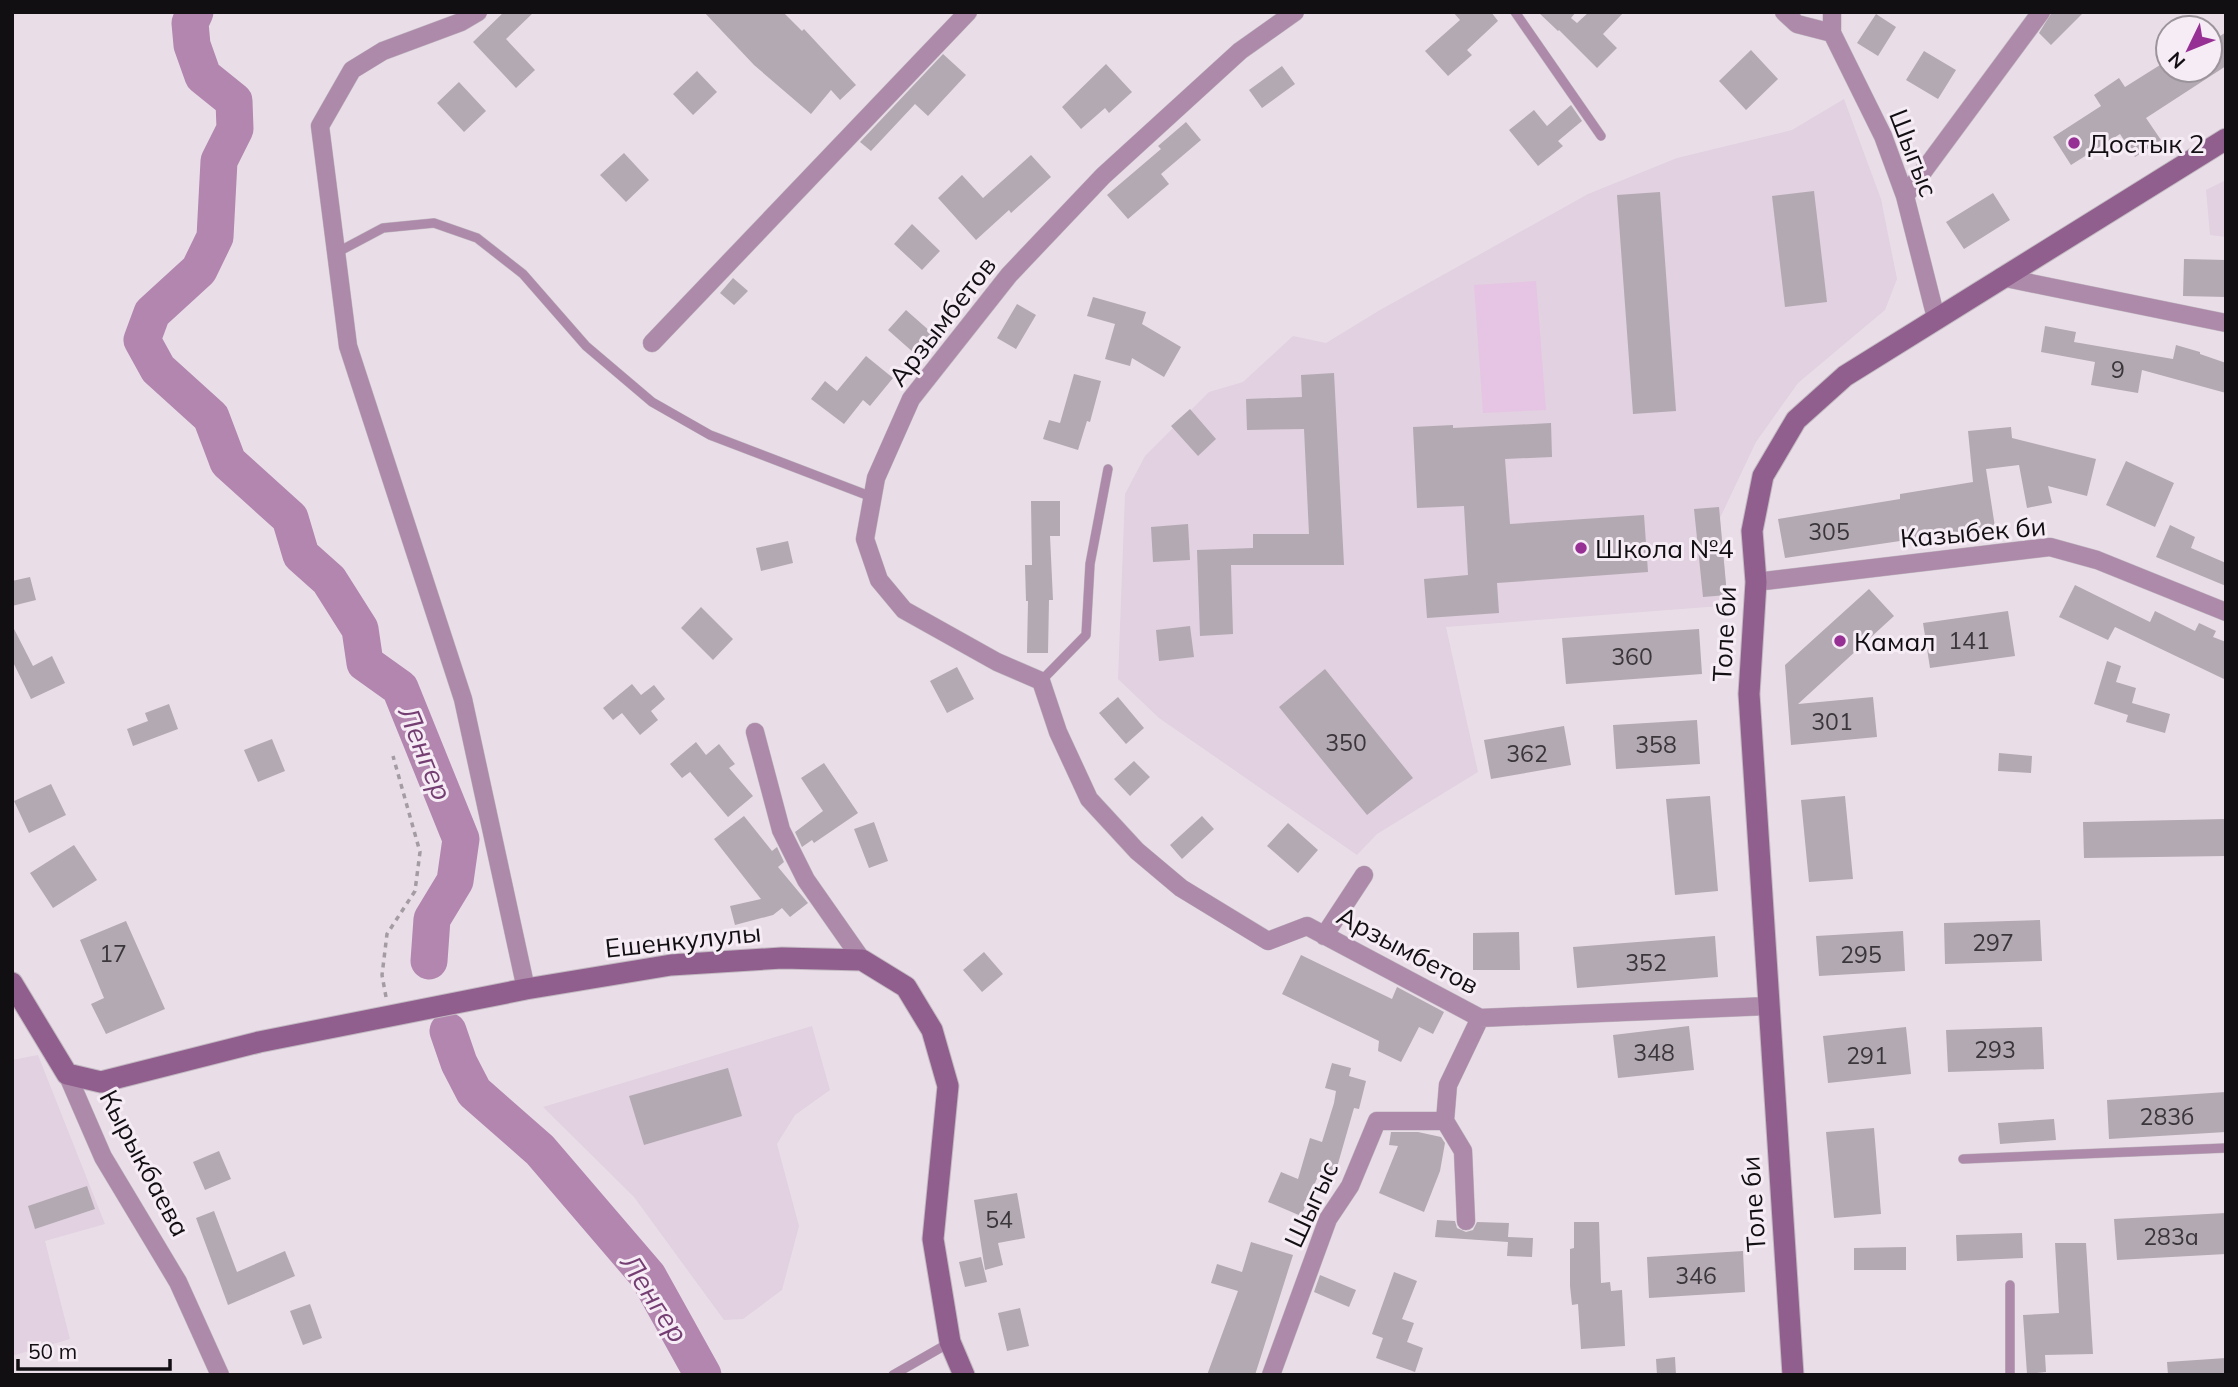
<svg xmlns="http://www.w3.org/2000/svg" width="2238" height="1387" viewBox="0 0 2238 1387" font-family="Mulish,sans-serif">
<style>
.built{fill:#e2d1e0}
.green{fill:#e5c5e3}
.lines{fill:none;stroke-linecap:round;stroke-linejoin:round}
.river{stroke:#b286af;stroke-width:37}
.building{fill:#b3a9b2}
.lane-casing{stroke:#c2b9c1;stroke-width:10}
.street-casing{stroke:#c2b9c1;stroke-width:19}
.secondary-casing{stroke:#c2b9c1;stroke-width:23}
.path{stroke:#a49ca3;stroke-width:3.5;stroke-dasharray:5 5;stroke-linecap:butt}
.lane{stroke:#ad8aaa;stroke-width:9}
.street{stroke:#ad8aaa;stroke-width:18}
.secondary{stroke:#915f8e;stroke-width:21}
.poi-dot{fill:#973095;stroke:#f6ecf5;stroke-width:2.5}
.labels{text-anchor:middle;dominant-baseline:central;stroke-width:6;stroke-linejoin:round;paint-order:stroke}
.number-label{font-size:23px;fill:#3a363a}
.poi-label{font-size:26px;fill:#120f12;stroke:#f6ecf5;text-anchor:start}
.street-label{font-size:26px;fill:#120f12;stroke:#f6ecf5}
.water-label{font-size:28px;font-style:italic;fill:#753e73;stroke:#f6ecf5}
</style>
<rect width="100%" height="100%" fill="#e9dee8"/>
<path class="built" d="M 1844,99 L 1881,199 L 1897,279 L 1885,310 L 1798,383 L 1756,442 L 1720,518 L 1726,584 L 1721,606 L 1446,627 L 1478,772 L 1377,834 L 1357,855 L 1159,718 L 1118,679 L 1125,494 L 1145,456 L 1209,392 L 1243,382 L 1293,336 L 1326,343 L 1380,310 L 1588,194 L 1677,158 L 1792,130 Z
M 2226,180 L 2226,237 L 2210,235 L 2206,190 Z
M 812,1026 L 830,1090 L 795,1115 L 777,1144 L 799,1226 L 782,1290 L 743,1319 L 724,1320 L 634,1197 L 543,1107 Z
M 38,1055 L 105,1224 L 45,1241 L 70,1339 L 12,1356 L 12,1060 Z"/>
<path class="green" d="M 1536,281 L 1546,410 L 1483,413 L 1474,285 Z"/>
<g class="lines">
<path class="river" d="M 195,12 L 190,23 L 192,45 L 203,76 L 234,101 L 235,129 L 219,161 L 215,237 L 199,270 L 152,313 L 142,340 L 158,369 L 211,417 L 228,462 L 290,518 L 301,555 L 329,580 L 360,629 L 365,663 L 400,688 L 461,839 L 455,881 L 432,919 L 429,961
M 448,1031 L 459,1063 L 474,1092 L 540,1150 L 648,1276 L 703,1375"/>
</g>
<path class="building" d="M 504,12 L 534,12 L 506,39 L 535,70 L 516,88 L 473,42 Z
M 704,12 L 783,12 L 802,31 L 804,29 L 856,85 L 840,100 L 831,90 L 811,114 L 754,65 Z
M 1453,12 L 1491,12 L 1498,21 L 1467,50 L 1472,55 L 1448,76 L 1425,51 L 1460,20 Z
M 1538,12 L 1576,12 L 1571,18 L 1577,23 L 1589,12 L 1624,12 L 1603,34 L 1617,48 L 1597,68 L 1559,30 L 1558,31 Z
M 2052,12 L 2084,12 L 2051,45 L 2039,33 Z
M 1876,14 L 1896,27 L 1878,56 L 1857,43 Z
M 2226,32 L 2226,66 L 2146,118 L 2161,140 L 2135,157 L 2120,134 L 2071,165 L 2053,137 L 2101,106 L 2094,95 L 2119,78 L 2125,87 L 2168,60 L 2168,70 L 2210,70 L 2210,43 Z
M 1751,50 L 1778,79 L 1746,110 L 1719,81 Z
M 1924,51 L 1956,70 L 1938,99 L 1906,80 Z
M 943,54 L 966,75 L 928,116 L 915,104 L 871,151 L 860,142 Z
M 1106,64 L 1132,92 L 1109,113 L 1105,108 L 1081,129 L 1062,107 Z
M 1282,66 L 1295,84 L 1262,108 L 1249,90 Z
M 697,71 L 717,92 L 693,115 L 673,94 Z
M 459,82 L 486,111 L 464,132 L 437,103 Z
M 1571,105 L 1582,121 L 1558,141 L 1563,146 L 1538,166 L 1509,130 L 1534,110 L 1547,126 Z
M 1186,122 L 1201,140 L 1161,174 L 1169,184 L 1128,219 L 1107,195 L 1161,149 L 1158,146 Z
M 624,153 L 649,180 L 626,202 L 600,175 Z
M 1031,155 L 1051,177 L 1011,213 L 1009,210 L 976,240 L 938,198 L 962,175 L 983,198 Z
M 1814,191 L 1827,302 L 1785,307 L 1772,196 Z
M 1660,192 L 1676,411 L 1633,414 L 1617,195 Z
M 1993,193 L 2010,220 L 1964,249 L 1946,222 Z
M 912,224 L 940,251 L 922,270 L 894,244 Z
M 2184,259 L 2226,260 L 2226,297 L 2183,296 Z
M 733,278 L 748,291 L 734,305 L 720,293 Z
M 1093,297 L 1146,312 L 1142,324 L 1181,347 L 1164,377 L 1132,358 L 1130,366 L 1105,359 L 1115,324 L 1087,316 Z
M 1017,304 L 1036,315 L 1016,349 L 997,338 Z
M 906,310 L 932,333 L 914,353 L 888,330 Z
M 2045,326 L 2076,332 L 2074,342 L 2173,359 L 2176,345 L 2200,352 L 2200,354 L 2226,363 L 2226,393 L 2142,370 L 2138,393 L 2091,385 L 2095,362 L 2041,352 Z
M 866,356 L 893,378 L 870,406 L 863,400 L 844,424 L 811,399 L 825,381 L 837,391 Z
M 1334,373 L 1344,565 L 1231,565 L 1233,634 L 1200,636 L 1197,550 L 1253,548 L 1253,534 L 1309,534 L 1304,429 L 1247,430 L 1246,399 L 1302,397 L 1301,375 Z
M 1074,374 L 1101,381 L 1090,422 L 1087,421 L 1078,450 L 1043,439 L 1049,420 L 1060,423 Z
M 1190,409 L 1216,439 L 1198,456 L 1171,426 Z
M 1551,423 L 1552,457 L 1505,459 L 1510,524 L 1644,515 L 1648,572 L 1497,583 L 1499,613 L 1427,618 L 1424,579 L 1468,575 L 1464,506 L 1417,508 L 1413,427 L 1453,425 L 1453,428 Z
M 2011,427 L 2012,438 L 2096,459 L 2087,496 L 2048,486 L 2052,503 L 2027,508 L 2019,465 L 1986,469 L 1995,527 L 1785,558 L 1778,519 L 1900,499 L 1900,494 L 1973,482 L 1968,431 Z
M 2126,461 L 2174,483 L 2155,527 L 2106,505 Z
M 1031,501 L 1060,501 L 1060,536 L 1050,536 L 1053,600 L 1049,600 L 1048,653 L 1027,653 L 1028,601 L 1026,601 L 1025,565 L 1032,565 Z
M 1719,507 L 1727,595 L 1703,597 L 1694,509 Z
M 1188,524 L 1190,560 L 1153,562 L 1151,527 Z
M 2170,525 L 2195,537 L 2191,548 L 2226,563 L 2226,586 L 2156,557 Z
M 788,541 L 793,563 L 761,571 L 756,548 Z
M 30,577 L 36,600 L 12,606 L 12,581 Z
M 2075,585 L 2150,622 L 2155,611 L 2195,631 L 2199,623 L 2216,631 L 2213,637 L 2226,642 L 2226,680 L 2115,627 L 2108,640 L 2059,617 Z
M 1869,589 L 1894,616 L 1798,704 L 1873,697 L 1877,737 L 1791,745 L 1785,665 Z
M 701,607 L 733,639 L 713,660 L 681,628 Z
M 2008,611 L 2015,656 L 1930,668 L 1923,623 Z
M 12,625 L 33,666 L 52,656 L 65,683 L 31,699 L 12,660 Z
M 1190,626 L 1194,657 L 1159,661 L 1156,630 Z
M 1699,629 L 1702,674 L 1566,684 L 1562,638 Z
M 2107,661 L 2121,666 L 2116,682 L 2136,688 L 2132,703 L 2170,714 L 2165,733 L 2126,722 L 2128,715 L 2094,704 Z
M 957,667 L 974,699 L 947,713 L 930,681 Z
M 1325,669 L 1413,778 L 1367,815 L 1279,707 Z
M 632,684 L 641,695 L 654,685 L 665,699 L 651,711 L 658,720 L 640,735 L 622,713 L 613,720 L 603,708 Z
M 1118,697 L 1144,728 L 1126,744 L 1099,713 Z
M 169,704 L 178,729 L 133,746 L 127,729 L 148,721 L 145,713 Z
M 1697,720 L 1700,764 L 1616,769 L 1613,725 Z
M 1564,726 L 1571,765 L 1491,779 L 1484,740 Z
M 272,739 L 285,771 L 258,782 L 244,750 Z
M 696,742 L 706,755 L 719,744 L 735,764 L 729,768 L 753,796 L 728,817 L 690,772 L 682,778 L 670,764 Z
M 1999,753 L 2032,756 L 2031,773 L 1998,771 Z
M 1134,761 L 1150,777 L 1130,796 L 1114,779 Z
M 824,763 L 858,813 L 814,843 L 812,840 L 802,847 L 795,832 L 823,811 L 801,778 Z
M 51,784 L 66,815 L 29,833 L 14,801 Z
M 1710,796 L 1718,891 L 1675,895 L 1666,799 Z
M 1845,796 L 1853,879 L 1809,882 L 1801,800 Z
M 744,816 L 772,851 L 777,847 L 784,862 L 778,867 L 808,903 L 790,917 L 782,908 L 773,915 L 735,925 L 730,906 L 761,899 L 714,839 Z
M 1202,816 L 1214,829 L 1182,859 L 1170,845 Z
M 2226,819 L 2226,856 L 2084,858 L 2083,822 Z
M 874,822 L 888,861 L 869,868 L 854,829 Z
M 1288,823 L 1318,850 L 1298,873 L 1267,846 Z
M 74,845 L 97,880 L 53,908 L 30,873 Z
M 2040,920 L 2042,961 L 1945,964 L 1944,923 Z
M 126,921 L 165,1009 L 106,1034 L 91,1004 L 104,998 L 80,940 Z
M 1903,931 L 1905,971 L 1819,976 L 1816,936 Z
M 1519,932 L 1520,970 L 1473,970 L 1473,933 Z
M 1715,936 L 1718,977 L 1577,988 L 1573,947 Z
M 984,952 L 1003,974 L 982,992 L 963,970 Z
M 1301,955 L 1392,999 L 1397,987 L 1444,1012 L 1433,1034 L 1419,1027 L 1401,1062 L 1378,1051 L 1379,1041 L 1282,994 Z
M 1689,1026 L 1694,1070 L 1618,1078 L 1613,1035 Z
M 1906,1027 L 1911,1074 L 1828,1083 L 1823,1036 Z
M 2042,1027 L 2044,1069 L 1948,1072 L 1946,1030 Z
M 1332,1063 L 1351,1068 L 1349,1076 L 1366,1081 L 1359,1109 L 1354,1108 L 1333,1181 L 1318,1176 L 1301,1216 L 1268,1202 L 1281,1172 L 1298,1179 L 1310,1138 L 1322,1142 L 1334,1103 L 1336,1091 L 1325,1088 Z
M 728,1068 L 742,1116 L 644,1145 L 629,1096 Z
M 2226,1092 L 2226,1132 L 2109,1139 L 2107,1100 Z
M 2054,1119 L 2056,1140 L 2000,1144 L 1998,1123 Z
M 1874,1128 L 1881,1214 L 1834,1218 L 1826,1132 Z
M 1391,1132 L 1418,1132 L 1441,1137 L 1445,1143 L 1440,1171 L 1424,1212 L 1379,1193 L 1398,1146 L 1389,1145 Z
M 219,1151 L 231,1179 L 205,1190 L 193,1162 Z
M 87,1186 L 95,1209 L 35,1229 L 28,1206 Z
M 1017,1193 L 1025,1238 L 998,1243 L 1003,1265 L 985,1270 L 974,1200 Z
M 214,1211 L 237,1272 L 285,1251 L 295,1276 L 228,1305 L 196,1218 Z
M 2226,1213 L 2226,1254 L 2117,1260 L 2114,1219 Z
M 1437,1220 L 1455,1221 L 1457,1228 L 1466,1232 L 1473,1230 L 1477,1222 L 1509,1223 L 1508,1237 L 1533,1238 L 1532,1257 L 1507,1256 L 1508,1242 L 1435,1237 Z
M 1574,1222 L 1599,1222 L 1601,1283 L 1610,1282 L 1611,1291 L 1622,1290 L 1625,1346 L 1581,1349 L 1578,1304 L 1572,1305 L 1570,1286 L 1570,1249 L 1574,1248 Z
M 2022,1233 L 2023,1258 L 1957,1261 L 1956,1235 Z
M 1251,1242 L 1293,1255 L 1262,1353 L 1255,1375 L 1207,1375 L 1238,1291 L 1211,1283 L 1217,1264 L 1242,1272 Z
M 2055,1243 L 2086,1243 L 2093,1354 L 2045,1355 L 2046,1372 L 2027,1374 L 2023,1315 L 2059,1313 Z
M 1906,1247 L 1906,1270 L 1854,1270 L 1854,1248 Z
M 1743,1251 L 1745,1292 L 1649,1298 L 1647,1257 Z
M 981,1257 L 987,1282 L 965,1287 L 959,1262 Z
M 1394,1272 L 1417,1281 L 1402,1319 L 1414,1323 L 1407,1342 L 1423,1348 L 1415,1372 L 1376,1358 L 1383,1338 L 1372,1334 Z
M 1320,1275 L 1356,1290 L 1349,1307 L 1314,1292 Z
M 310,1304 L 322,1338 L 303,1345 L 290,1311 Z
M 1020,1308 L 1029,1346 L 1007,1351 L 998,1313 Z
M 1675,1357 L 1676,1375 L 1657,1375 L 1656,1359 Z
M 2226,1358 L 2226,1375 L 2168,1375 L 2167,1362 Z"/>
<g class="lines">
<defs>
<path id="lane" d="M 1515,12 L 1601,136
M 336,253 L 383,228 L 434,223 L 477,238 L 523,274 L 586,346 L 652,402 L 710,435 L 872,497
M 1041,681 L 1086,635 L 1090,564 L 1108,469
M 1963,1159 L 2226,1148
M 893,1375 L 949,1343
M 2010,1375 L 2010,1285"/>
<path id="street" d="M 478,12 L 461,22 L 383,51 L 352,70 L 320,126 L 348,346 L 463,699 L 526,989
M 1295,12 L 1240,51 L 1103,176 L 1009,275 L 911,399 L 876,478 L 865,539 L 879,580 L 904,610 L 997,662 L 1041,681 L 1058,732 L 1089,799 L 1137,851 L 1181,888 L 1268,941 L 1307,926 L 1480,1018 L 1768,1006
M 1784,12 L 1797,24 L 1832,33
M 1832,12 L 1832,33 L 1883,136 L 1905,196 L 1936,318
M 1905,196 L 2041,12
M 2001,277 L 2226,323
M 652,343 L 968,12
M 1756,582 L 2050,547 L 2097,560 L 2226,612
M 755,732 L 781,830 L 806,880 L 862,960
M 1324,936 L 1364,875
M 67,1074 L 103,1157 L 178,1282 L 220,1375
M 1466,1221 L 1463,1151 L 1445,1121 L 1448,1085 L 1480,1018
M 1271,1375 L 1328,1219 L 1350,1186 L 1377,1121 L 1445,1121"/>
<path id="secondary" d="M 12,983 L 67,1074 L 101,1082 L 259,1042 L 526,989 L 671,965 L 782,958 L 862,960 L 906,987 L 932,1030 L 948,1086 L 933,1239 L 950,1342 L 964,1375
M 1793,1375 L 1749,694 L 1756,582 L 1752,531 L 1763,476 L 1796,420 L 1845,376 L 2226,139"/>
</defs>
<use href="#lane" class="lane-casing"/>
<use href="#street" class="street-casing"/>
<use href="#secondary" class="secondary-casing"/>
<path class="path" d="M 386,997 L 382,975 L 387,934 L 415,891 L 420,852 L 393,756"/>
<use href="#lane" class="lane"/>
<use href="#street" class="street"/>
<use href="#secondary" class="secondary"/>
</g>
<g class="poi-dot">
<circle cx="2074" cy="143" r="7"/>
<circle cx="1581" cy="548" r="7"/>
<circle cx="1840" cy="641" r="7"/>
</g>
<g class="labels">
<g class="number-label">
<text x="2118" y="369">9</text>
<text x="1829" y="531">305</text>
<text x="1969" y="640">141</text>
<text x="1632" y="656">360</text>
<text x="1832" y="721">301</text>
<text x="1346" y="742">350</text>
<text x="1656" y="744">358</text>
<text x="1527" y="753">362</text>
<text x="1993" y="942">297</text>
<text x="113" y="953">17</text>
<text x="1861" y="954">295</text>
<text x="1646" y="962">352</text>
<text x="1995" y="1049">293</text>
<text x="1654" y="1052">348</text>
<text x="1867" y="1055">291</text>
<text x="2167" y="1116">283б</text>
<text x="999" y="1219">54</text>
<text x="2171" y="1236">283а</text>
<text x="1696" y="1275">346</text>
</g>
<g class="poi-label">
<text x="2088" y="143">Достык 2</text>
<text x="1595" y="548">Школа №4</text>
<text x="1854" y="641">Камал</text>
</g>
<g class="street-label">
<text transform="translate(1914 153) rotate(69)">Шыгыс</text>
<text transform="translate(942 321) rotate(-52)">Арзымбетов</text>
<text transform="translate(1973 532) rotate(-5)">Казыбек би</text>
<text transform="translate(1724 634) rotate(-87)">Толе би</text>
<text transform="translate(683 940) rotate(-6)">Ешенкулулы</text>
<text transform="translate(1408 950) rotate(28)">Арзымбетов</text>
<text transform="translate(145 1163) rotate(62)">Кырыкбаева</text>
<text transform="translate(1311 1204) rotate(-65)">Шыгыс</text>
<text transform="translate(1753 1204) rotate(-94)">Толе би</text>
</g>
<g class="water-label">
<text transform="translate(426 753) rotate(68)">Ленгер</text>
<text transform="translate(655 1298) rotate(57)">Ленгер</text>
</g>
</g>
<rect width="2238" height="1387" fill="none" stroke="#120f12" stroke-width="28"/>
<g transform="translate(2189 49) rotate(227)"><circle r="33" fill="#f6ecf5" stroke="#9b949a" stroke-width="2"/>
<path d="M0-5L12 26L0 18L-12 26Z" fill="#973095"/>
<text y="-10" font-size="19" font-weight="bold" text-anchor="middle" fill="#120f12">N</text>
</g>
<path d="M18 1359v10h152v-10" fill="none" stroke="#120f12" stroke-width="3.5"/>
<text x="28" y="1359" font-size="21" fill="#120f12" stroke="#f6ecf5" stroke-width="5" paint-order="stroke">50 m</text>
</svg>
